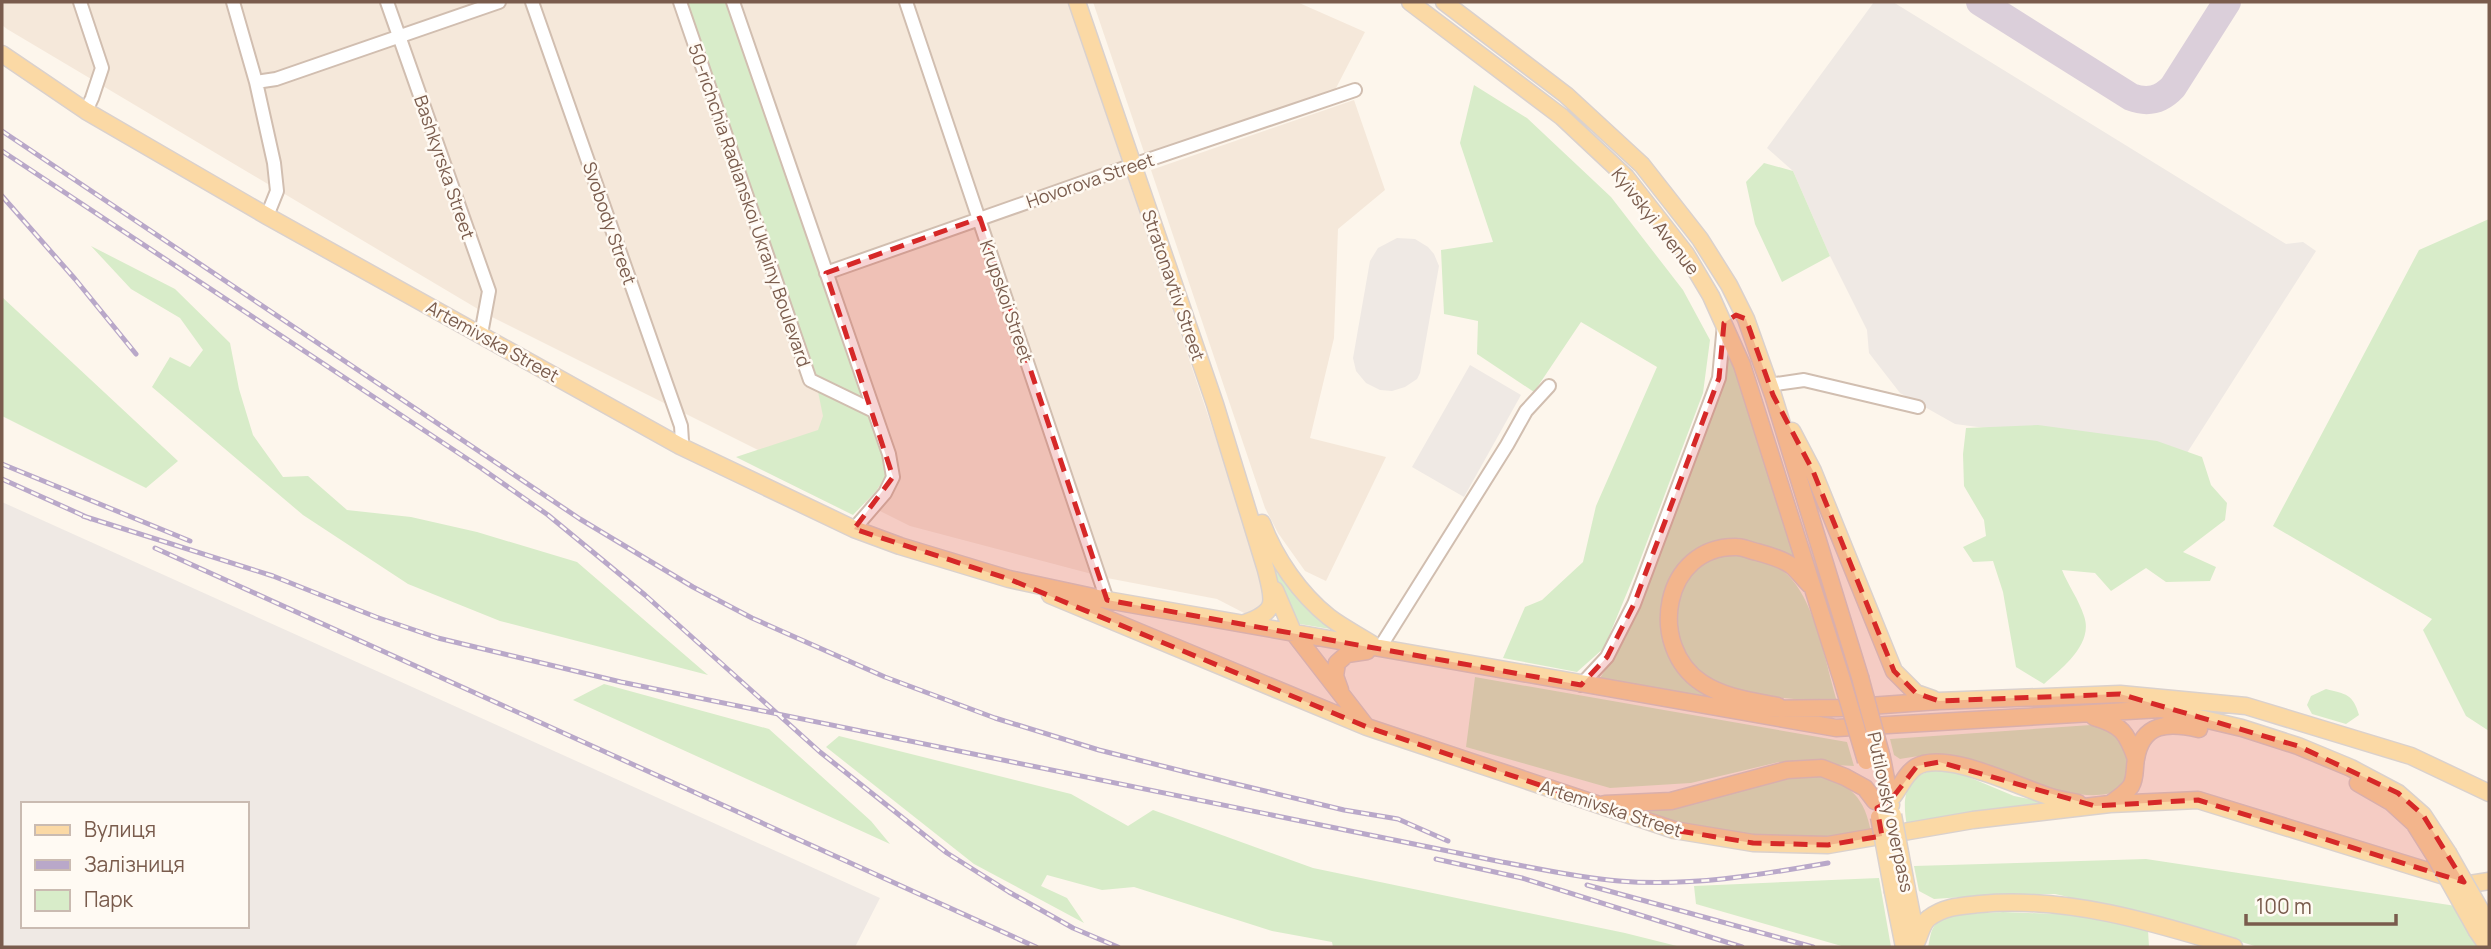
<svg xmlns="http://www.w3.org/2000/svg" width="2491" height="949" viewBox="0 0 2491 949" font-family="Manrope,sans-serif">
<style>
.residential{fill:#f5e8da}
.industrial{fill:#efe9e4;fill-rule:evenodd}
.green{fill:#d8ecc9}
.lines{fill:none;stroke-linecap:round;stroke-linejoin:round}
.taxiway{stroke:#dbcfda;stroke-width:28}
.minor-casing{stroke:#d1beb0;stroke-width:16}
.major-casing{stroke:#dad1cd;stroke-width:19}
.minor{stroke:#fff;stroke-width:12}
.major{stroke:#fbd9a5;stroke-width:16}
.rail-casing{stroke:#b9a8c9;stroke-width:5}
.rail{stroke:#fffaf3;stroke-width:2.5;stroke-dasharray:8;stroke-linecap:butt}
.major-bridge-casing{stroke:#dad1cd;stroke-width:19;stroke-linecap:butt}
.major-bridge{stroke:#fbd9a5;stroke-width:16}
.marked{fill:#d62828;fill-opacity:0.2;stroke:#d62828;stroke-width:5;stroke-dasharray:14 9;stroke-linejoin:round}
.labels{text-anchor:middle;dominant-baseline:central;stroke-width:5;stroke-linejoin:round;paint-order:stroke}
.street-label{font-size:18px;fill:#7a5c4d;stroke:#fffaf3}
</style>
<rect width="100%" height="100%" fill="#fdf6ec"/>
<path class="residential" d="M 2,2 L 1068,2 L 1233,489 L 1267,595 L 1262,610 L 1246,614 L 1217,599 L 1107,578 L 910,526 L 488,315 L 7,29 L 2,25 Z
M 1093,2 L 1297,2 L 1365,32 L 1335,90 L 1145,155 Z
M 1354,100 L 1385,190 L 1338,229 L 1334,338 L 1310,438 L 1386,457 L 1326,581 L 1305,571 L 1278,533 L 1265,508 L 1151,170 Z"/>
<path class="industrial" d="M 1874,2 L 1893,2 L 2286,244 L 2303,242 L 2316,251 L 2178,467 L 2148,449 L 1955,424 L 1900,393 L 1869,353 L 1867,330 L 1830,256 L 1793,171 L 1767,148 Z
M 1397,238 L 1415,239 L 1428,247 L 1434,254 L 1439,266 L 1420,373 L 1417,379 L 1405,387 L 1392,391 L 1380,390 L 1366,383 L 1356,371 L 1353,358 L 1370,261 L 1378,248 Z
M 1470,365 L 1521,395 L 1464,497 L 1412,467 Z
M 2,502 L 880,898 L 855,947 L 2,947 ZM 23,804 L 247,804 L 247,926 L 23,926 Z"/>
<path class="green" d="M 686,2 L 728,2 L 884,454 L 887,474 L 876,491 L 853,515 L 736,457 L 818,430 L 823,416 L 815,377 Z
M 1474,85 L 1527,118 L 1611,197 L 1683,290 L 1710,340 L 1703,393 L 1636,571 L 1604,648 L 1577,672 L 1503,658 L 1525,607 L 1542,600 L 1583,562 L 1596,506 L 1657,367 L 1581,322 L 1534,392 L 1477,354 L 1478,321 L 1444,314 L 1441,250 L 1493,242 L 1460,143 Z
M 1764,163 L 1793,171 L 1830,256 L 1782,282 L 1755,224 L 1746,182 Z
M 2489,219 L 2489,731 L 2466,716 L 2423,630 L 2432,619 L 2273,526 L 2419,250 Z
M 91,246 L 175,289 L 230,343 L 239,389 L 253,435 L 283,477 L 308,476 L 347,510 L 411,517 L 477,532 L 577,562 L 708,675 L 500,621 L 408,584 L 303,515 L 152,387 L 170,357 L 190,367 L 203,350 L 180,318 L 131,289 Z
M 2,297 L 178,461 L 146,488 L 2,416 Z
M 1726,347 L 1740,383 L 1801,571 L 1709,545 C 1702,549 1692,552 1686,558 C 1676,568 1670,582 1666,596 C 1654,644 1674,686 1723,700 L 1723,702 L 1597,683 L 1625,638 L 1722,379 Z
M 2038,425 L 2157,441 L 2202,457 L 2211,485 L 2227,503 L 2225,520 L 2183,552 L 2216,567 L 2210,581 L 2166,582 L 2146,568 L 2111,591 L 2095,573 L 2062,570 C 2068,585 2079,600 2084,616 C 2094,644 2062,668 2044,684 L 2016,667 L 2003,592 L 1993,561 L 1973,562 L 1963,547 L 1986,536 L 1984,520 L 1964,486 L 1963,454 L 1966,428 Z
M 1738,554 C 1751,558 1768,561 1779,568 C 1814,590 1825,662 1837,701 C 1799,700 1732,698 1702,674 C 1670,649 1669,606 1692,574 C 1695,571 1698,564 1702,562 C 1712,555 1727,555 1738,554 Z
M 1272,567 L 1312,613 L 1336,630 L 1294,623 Z
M 1475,677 L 1847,742 L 1854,766 L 1779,762 L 1691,783 L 1610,788 L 1466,747 Z
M 604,684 L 769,729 L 871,821 L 890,844 L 573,700 Z
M 2326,689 C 2346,694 2353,694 2359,715 L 2346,724 L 2312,714 L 2307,705 L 2311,696 Z
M 2091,725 C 2109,729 2124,737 2128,757 C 2128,761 2131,768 2130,773 C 2118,829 1980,762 1948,755 C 1934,752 1915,757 1900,759 L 1894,755 L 1890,739 Z
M 839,736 L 1071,794 L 1128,826 L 1153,810 L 1313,868 L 1625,933 L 1681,947 L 1333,947 L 1332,942 L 1272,931 L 1134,887 L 1102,890 L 1047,875 L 1041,886 L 1067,898 L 1084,923 L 974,864 L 826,747 Z
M 1942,769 L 1959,773 L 2014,796 L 2055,804 L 1907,826 C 1901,794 1906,773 1942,769 Z
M 1818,776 C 1851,783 1865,799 1871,832 C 1791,845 1720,834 1643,815 L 1642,813 C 1656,808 1671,808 1685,804 C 1729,793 1772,778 1818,776 Z
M 2146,859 L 2456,906 L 2480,947 L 2258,947 L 2161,918 L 2055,894 L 1991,895 L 1934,899 L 1919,891 L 1914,866 Z
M 1879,878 L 1891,947 L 1845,947 L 1696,904 L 1694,886 Z
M 2003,912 L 2082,915 L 2148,930 L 2149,947 L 1928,947 C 1930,940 1930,931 1935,925 C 1948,912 1986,913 2003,912 Z"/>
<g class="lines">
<path class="taxiway" d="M 1980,2 L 2131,97 C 2147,103 2161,100 2173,87 L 2227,2"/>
<defs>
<path id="minor" d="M 80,2 L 102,68 L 92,98 L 86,111
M 233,2 L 256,82 L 274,163 L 277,191 L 267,216
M 387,2 L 489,291 L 481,334
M 532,2 L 681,426 L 682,441 L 680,446
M 680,2 L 810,380 L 874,411
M 733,2 L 889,454 L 893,477 L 885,493 L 854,529
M 906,2 L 1107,600
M 256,82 L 276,79 L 499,2
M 826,273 L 1133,165 L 1355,90
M 1769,385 L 1804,380 L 1918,407
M 1379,649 L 1507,445 L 1526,411 L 1549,386
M 1581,685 L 1607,657 L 1634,604 L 1719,378 L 1724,324"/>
<path id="major" d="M 1077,2 L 1215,404 L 1266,570 C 1274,602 1278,611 1245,623
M 1410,2 L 1562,117 L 1626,177 L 1686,254 L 1711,296 L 1742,365 L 1842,680
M 1444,2 L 1566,95 L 1642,165 L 1700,239 L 1729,285 L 1746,319 L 1773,395 L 1860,677
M 2,54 L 86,111 L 267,216 L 680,446 L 854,529 L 900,546 L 1009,579 L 1107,600 L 1836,728 L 2161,709 L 2242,728 L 2298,746 L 2351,768 L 2398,793 L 2423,815 L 2448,853
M 1792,431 L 1813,471 L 1894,671 L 1916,693 L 1933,699
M 1262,523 C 1275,558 1300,594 1329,617 C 1342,627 1358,635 1372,644
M 1275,590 L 1293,632 L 1365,725
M 1050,595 L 1367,727 L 1674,830 L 1753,843 L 1828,845 L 1973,820 L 2110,804 L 2198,800 L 2470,884 L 2489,881
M 1340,690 L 1335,676 L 1337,663 L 1347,654 L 1367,651
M 1778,706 C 1752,701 1725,698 1702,683 C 1646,646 1663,545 1737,547 C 1743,547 1751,551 1757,552 C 1768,555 1783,559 1792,566 C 1798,571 1804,579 1810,585
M 1766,709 L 1841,708 L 1939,701 L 2120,694 L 2246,706 L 2411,756 L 2489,793
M 2094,717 C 2122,725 2127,733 2136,759
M 1882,758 L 1891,805
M 2358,783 L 2391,802 L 2414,823 L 2436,858
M 1605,804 L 1671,801 L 1787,770 L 1822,768 L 1845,777 L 1865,788 L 1875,801 L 1885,804 C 1898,796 1902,776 1916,767 C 1945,749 2020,788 2051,797 C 2060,800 2069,801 2078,803
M 2110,804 C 2117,799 2126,793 2131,786 C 2136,777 2134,769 2136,759 C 2142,722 2169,722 2199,729
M 1907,890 L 1917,941
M 1893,892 L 1904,947
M 2477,931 L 2488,947
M 1917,941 C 1920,934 1923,922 1929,918 C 1945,906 1961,906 1980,904 C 2067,896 2152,922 2234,947"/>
</defs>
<use href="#minor" class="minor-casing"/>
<use href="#major" class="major-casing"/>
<use href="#minor" class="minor"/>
<use href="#major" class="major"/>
<defs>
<path id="rail" d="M 2,131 L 580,519 L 693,587 L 752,618 L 885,677 L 995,718 L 1099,750 L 1186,772 L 1344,810 L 1398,819 L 1448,841
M 2,151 L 481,468 L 548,515 L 645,595 L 820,752 L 947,853 L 1009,892 L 1073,928 L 1118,947
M 2,196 L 75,279 L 136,354
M 2,464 L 190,541
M 2,479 L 91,519
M 83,516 L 273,576 L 376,617 L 438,638 L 621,682 L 1502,862 C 1541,869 1580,878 1619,881 C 1689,887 1760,875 1828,863
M 155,548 L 1036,947
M 1436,859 L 1522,878 L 1742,947
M 1587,885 L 1813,947"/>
</defs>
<use href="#rail" class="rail-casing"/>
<use href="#rail" class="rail"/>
<defs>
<path id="major-bridge" d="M 1860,677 L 1882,758
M 1842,680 L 1866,761
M 1893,815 L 1907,890
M 1879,817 L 1893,892
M 2448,853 L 2489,925
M 2436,858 L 2477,931"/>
</defs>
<use href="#major-bridge" class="major-bridge-casing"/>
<use href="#major-bridge" class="major-bridge"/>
</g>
<path class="marked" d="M 980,218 L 1107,600 L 1581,685 L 1607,657 L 1634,604 L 1719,378 L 1724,323 L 1736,315 L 1746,319 L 1773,395 L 1813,471 L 1894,671 L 1916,693 L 1939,701 L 2120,694 L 2298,746 L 2398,793 L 2423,815 L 2464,882 L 2198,800 L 2095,806 L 1939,762 L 1917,766 L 1890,801 L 1877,808 L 1882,836 L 1828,845 L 1753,843 L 1674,830 L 1367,727 L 1009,579 L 854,529 L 893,477 L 826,273 Z"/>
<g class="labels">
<g class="street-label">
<text transform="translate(445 167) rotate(71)">Bashkyrska Street</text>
<text transform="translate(1090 180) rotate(-19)">Hovorova Street</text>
<text transform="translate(750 205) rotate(71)">50-richchia Radianskoi Ukrainy Boulevard</text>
<text transform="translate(1656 221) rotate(52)">Kyivskyi Avenue</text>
<text transform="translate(610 223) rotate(71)">Svobody Street</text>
<text transform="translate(1174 285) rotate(71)">Stratonavtiv Street</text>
<text transform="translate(1007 301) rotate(71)">Krupskoi Street</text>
<text transform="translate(493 341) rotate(29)">Artemivska Street</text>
<text transform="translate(1611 808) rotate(18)">Artemivska Street</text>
<text transform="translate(1891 812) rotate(78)">Putilovsky overpass</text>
</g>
</g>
<rect width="2491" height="949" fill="none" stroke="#7a5c4d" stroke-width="7"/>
<rect x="21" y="802" width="228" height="126" fill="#fffaf3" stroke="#cabbb1" stroke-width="2"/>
<rect x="35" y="825" width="35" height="10" fill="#fbd9a5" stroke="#cabbb1" stroke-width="2"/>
<text x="84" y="837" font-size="21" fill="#7a5c4d">Вулиця</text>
<rect x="35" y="860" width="35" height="10" fill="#b9a8c9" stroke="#cabbb1" stroke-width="2"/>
<text x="84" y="872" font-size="21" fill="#7a5c4d">Залізниця</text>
<rect x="35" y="890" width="35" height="21" fill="#d8ecc9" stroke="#cabbb1" stroke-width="2"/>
<text x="84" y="907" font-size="21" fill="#7a5c4d">Парк</text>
<path d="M2246 914v10h150v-10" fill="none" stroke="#7a5c4d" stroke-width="3.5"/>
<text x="2256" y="914" font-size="21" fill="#7a5c4d" stroke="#fffaf3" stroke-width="5" paint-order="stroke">100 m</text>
</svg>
